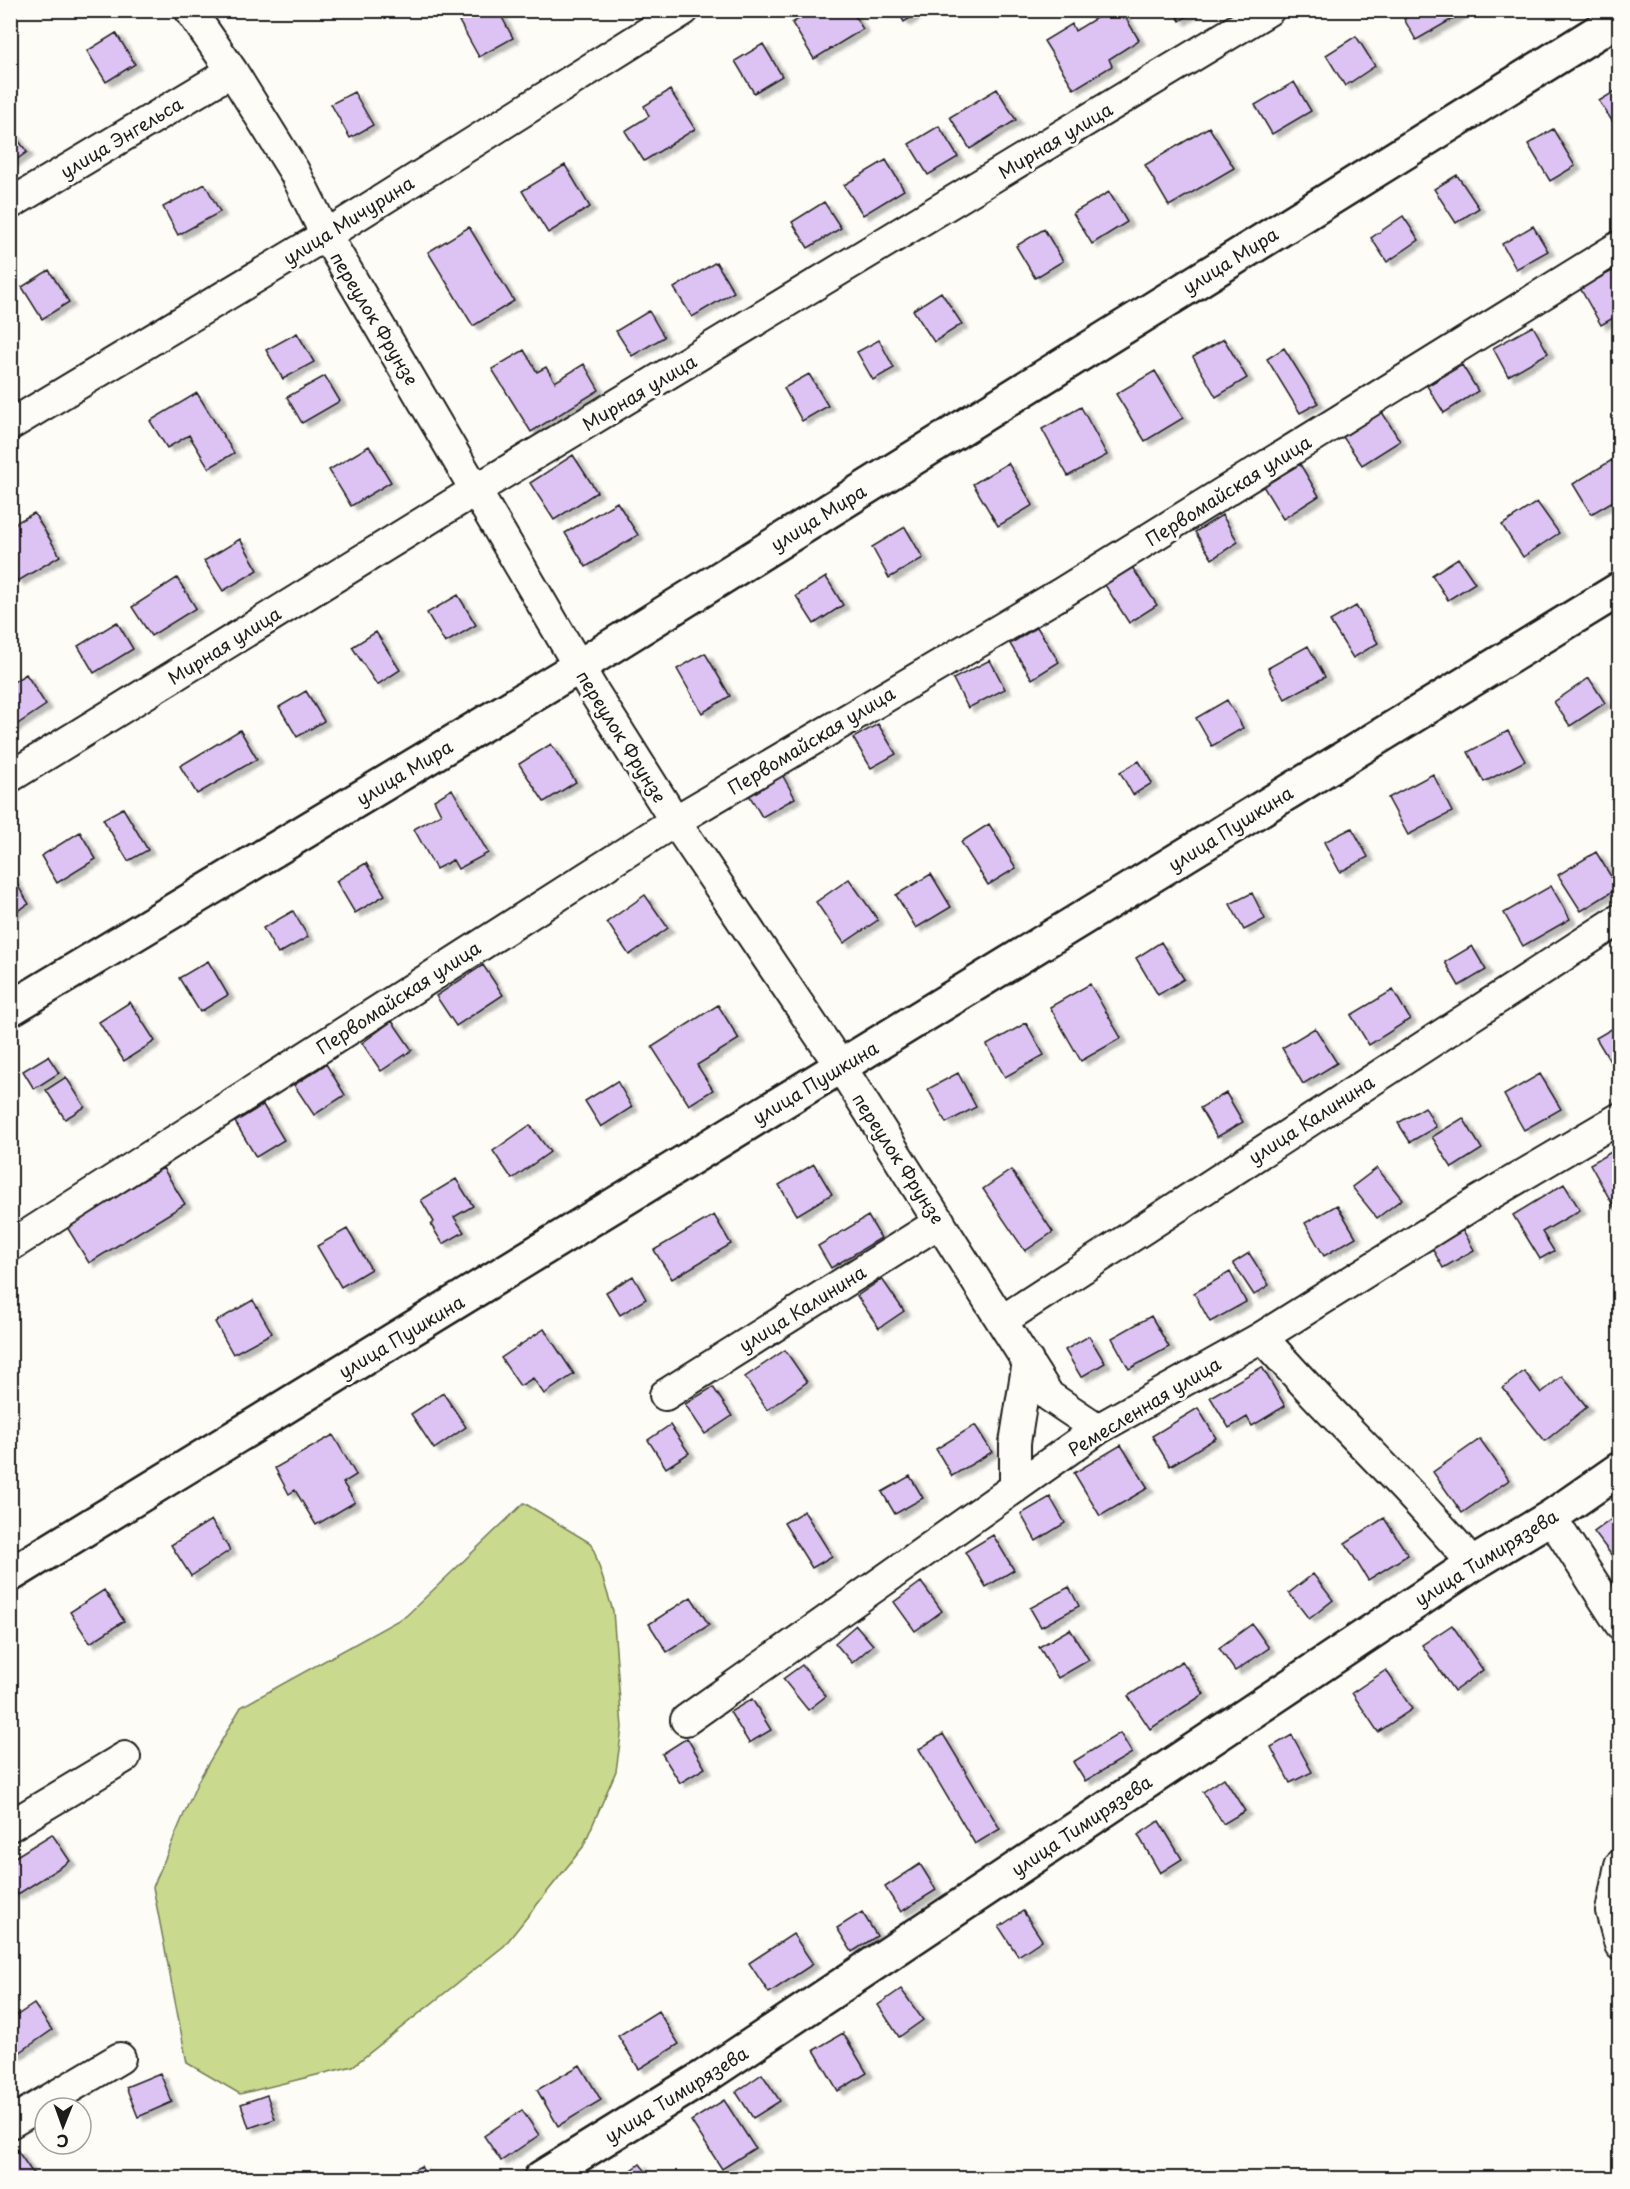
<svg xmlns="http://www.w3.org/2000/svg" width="1630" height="2189" viewBox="0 0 1630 2189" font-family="'Playpen Sans',sans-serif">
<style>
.green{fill:#c9d98d;stroke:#727a54;stroke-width:1.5}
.building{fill:#ddc3f3;stroke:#1c1c1c;stroke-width:1.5;filter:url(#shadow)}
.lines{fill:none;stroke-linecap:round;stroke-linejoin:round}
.street-casing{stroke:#1c1c1c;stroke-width:34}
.secondary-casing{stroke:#1c1c1c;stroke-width:38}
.street{stroke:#fdfcf7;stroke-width:30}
.secondary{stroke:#fdfcf7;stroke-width:33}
.labels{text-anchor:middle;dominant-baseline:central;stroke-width:6;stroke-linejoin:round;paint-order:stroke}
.street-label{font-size:18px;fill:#1c1c1c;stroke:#fdfcf7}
</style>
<defs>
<filter id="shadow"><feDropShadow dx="6" dy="4" stdDeviation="1.5" flood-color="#0004"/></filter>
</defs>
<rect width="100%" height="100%" fill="#fdfcf7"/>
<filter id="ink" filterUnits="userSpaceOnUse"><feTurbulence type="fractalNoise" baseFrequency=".0167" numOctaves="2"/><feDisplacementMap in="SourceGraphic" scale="12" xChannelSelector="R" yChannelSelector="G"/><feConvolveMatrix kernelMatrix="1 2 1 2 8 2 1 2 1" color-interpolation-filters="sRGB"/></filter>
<g filter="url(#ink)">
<path class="green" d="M 524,1503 L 592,1544 L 613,1611 L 622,1728 L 616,1771 L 583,1847 L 504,1946 L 353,2066 L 240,2094 L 187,2063 L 153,1887 L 198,1781 L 241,1707 L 406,1616 Z"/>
<path class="building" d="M 478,10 L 498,10 L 513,38 L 479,57 L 459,21 Z
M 813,10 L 851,10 L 863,29 L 814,59 L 792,23 Z
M 897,10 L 923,10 L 904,22 Z
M 1109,10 L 1121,10 L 1139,40 L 1109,59 L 1112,66 L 1074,89 L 1044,41 L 1072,24 L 1075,31 Z
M 1173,10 L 1196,10 L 1180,21 Z
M 1419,10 L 1468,10 L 1416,40 L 1404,19 Z
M 116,33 L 135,64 L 106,82 L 87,51 Z
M 1356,36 L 1375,66 L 1345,86 L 1326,55 Z
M 763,44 L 782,76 L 754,93 L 735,61 Z
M 1294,82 L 1311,111 L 1272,134 L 1255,105 Z
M 1620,88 L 1620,133 L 1599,101 Z
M 997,89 L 1016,120 L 970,149 L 950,117 Z
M 670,90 L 695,129 L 644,161 L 625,131 L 649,116 L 644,106 Z
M 354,92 L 373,125 L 350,138 L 331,104 Z
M 939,126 L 958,157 L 928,175 L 909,144 Z
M 1209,127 L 1234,168 L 1169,206 L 1145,165 Z
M 10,129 L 27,152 L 10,164 Z
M 1553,129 L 1575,166 L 1550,181 L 1528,144 Z
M 886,160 L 904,190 L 863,215 L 844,185 Z
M 565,165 L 590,207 L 548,233 L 522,191 Z
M 1457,175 L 1479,208 L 1456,223 L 1434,189 Z
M 205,184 L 220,212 L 178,235 L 163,207 Z
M 1109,192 L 1127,222 L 1092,244 L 1073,213 Z
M 824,202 L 841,228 L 808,248 L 792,222 Z
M 1403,216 L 1419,240 L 1387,262 L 1371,238 Z
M 1533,226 L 1548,251 L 1516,269 L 1502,244 Z
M 469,227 L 514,301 L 473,326 L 428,252 Z
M 1044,229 L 1063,261 L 1035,278 L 1016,246 Z
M 716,262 L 734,292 L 692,317 L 674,288 Z
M 1620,267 L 1620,314 L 1601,325 L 1580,288 Z
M 49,270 L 69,302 L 42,319 L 22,287 Z
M 941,292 L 962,324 L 934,342 L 913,310 Z
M 649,311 L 664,337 L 632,356 L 616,331 Z
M 1533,326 L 1548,353 L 1508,376 L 1493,348 Z
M 297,333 L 314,362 L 283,379 L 266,350 Z
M 1224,339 L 1247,378 L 1216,397 L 1193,357 Z
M 879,340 L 894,368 L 873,380 L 857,352 Z
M 1284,348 L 1318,403 L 1300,413 L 1267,359 Z
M 524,350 L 537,372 L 546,367 L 555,382 L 584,364 L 599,390 L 531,432 L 492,369 Z
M 1462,365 L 1478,391 L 1444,413 L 1427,386 Z
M 1155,371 L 1183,418 L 1145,441 L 1116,394 Z
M 809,374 L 828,406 L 802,421 L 784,388 Z
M 325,376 L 340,401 L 302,423 L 287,397 Z
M 197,393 L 234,453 L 209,468 L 189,435 L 167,448 L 150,421 Z
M 1081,407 L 1107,455 L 1068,476 L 1042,429 Z
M 1382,412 L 1400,441 L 1362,465 L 1343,437 Z
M 369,446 L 391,482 L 351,506 L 329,470 Z
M 573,455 L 597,492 L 554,520 L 530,483 Z
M 1612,460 L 1620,473 L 1620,497 L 1591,514 L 1573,484 Z
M 1008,463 L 1033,505 L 998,526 L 973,484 Z
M 1300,464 L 1319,496 L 1283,519 L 1263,486 Z
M 617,502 L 638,535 L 586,567 L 565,533 Z
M 1537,502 L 1559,533 L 1523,557 L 1502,525 Z
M 34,513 L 60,556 L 18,581 L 10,570 L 10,526 Z
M 1222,515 L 1238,542 L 1212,559 L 1195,532 Z
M 905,527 L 923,558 L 889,578 L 872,547 Z
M 240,539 L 258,570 L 223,591 L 204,561 Z
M 1458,558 L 1475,583 L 1448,600 L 1432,575 Z
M 1132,567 L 1157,605 L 1129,623 L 1105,585 Z
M 826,577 L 843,605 L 814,624 L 796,596 Z
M 177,578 L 196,608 L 151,636 L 132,607 Z
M 458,595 L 476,625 L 445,643 L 427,613 Z
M 1356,606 L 1378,643 L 1353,658 L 1330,621 Z
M 117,622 L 133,649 L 94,673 L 78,646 Z
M 1037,627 L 1059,662 L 1032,679 L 1010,644 Z
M 376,632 L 400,670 L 377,685 L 352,647 Z
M 1308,646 L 1325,677 L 1285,699 L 1268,668 Z
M 705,653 L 730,696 L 702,713 L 677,669 Z
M 990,660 L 1005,689 L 968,708 L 953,679 Z
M 26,674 L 46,705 L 10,729 L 10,684 Z
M 1589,678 L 1605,703 L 1570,726 L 1554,702 Z
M 306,691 L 324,721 L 297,737 L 279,707 Z
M 1227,700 L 1243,728 L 1212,746 L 1196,718 Z
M 878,724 L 896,754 L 871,768 L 853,738 Z
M 240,730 L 257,759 L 197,794 L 180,766 Z
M 1508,731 L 1525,761 L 1484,782 L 1468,752 Z
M 551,744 L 576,782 L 544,802 L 519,764 Z
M 1139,761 L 1152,783 L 1133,795 L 1120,772 Z
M 779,769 L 795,798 L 762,817 L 745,788 Z
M 1433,774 L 1452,812 L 1408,835 L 1388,798 Z
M 452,789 L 488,853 L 458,869 L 453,860 L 436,869 L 414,829 L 441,814 L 434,800 Z
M 123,808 L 148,850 L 128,861 L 103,819 Z
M 989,824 L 1016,868 L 988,885 L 961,842 Z
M 1352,828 L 1368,857 L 1340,872 L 1324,842 Z
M 80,832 L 96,859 L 57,883 L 41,856 Z
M 1596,852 L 1618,888 L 1581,911 L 1558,875 Z
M 366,863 L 385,895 L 355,913 L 336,881 Z
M 10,873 L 29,904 L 10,915 Z
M 931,874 L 951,907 L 916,928 L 896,895 Z
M 849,879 L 878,920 L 844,943 L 816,902 Z
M 1551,886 L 1570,919 L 1523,946 L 1504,913 Z
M 1252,893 L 1265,919 L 1244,930 L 1230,904 Z
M 645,895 L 668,928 L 629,955 L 607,922 Z
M 293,911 L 308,937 L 278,954 L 263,928 Z
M 1161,942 L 1184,979 L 1158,995 L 1136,958 Z
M 1472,946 L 1486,970 L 1459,986 L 1445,962 Z
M 208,961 L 228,995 L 200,1012 L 179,978 Z
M 483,965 L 503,995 L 456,1026 L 436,996 Z
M 1090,984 L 1121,1038 L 1081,1061 L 1050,1007 Z
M 1393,990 L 1410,1019 L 1369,1045 L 1351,1015 Z
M 130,1002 L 155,1041 L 124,1061 L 99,1022 Z
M 718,1005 L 739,1039 L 697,1065 L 713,1090 L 689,1105 L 652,1047 Z
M 392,1021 L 412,1050 L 381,1071 L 362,1043 Z
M 1026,1023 L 1044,1055 L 1005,1077 L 987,1045 Z
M 1620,1024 L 1620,1065 L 1614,1068 L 1596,1038 Z
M 1315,1028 L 1337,1063 L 1303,1084 L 1282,1048 Z
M 48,1056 L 59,1073 L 34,1089 L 23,1071 Z
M 326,1064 L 345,1095 L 314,1115 L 294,1085 Z
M 958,1073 L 976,1107 L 946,1123 L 928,1089 Z
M 1540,1074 L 1561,1109 L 1524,1130 L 1504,1095 Z
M 66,1077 L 85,1107 L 65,1119 L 46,1090 Z
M 617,1081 L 632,1107 L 601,1127 L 585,1101 Z
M 1226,1093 L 1243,1122 L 1217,1137 L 1200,1108 Z
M 263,1105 L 284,1140 L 256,1157 L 235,1122 Z
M 1425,1107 L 1436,1127 L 1410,1142 L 1398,1123 Z
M 1463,1118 L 1482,1149 L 1452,1168 L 1432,1137 Z
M 530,1125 L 550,1152 L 512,1179 L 493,1151 Z
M 1620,1147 L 1620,1211 L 1617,1212 L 1590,1164 Z
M 814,1164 L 832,1194 L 797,1215 L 779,1185 Z
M 163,1168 L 185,1204 L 89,1263 L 67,1227 Z
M 1377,1168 L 1402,1199 L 1377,1218 L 1352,1187 Z
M 1011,1170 L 1053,1232 L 1025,1251 L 983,1189 Z
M 456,1179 L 473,1206 L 454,1217 L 464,1232 L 443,1244 L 431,1225 L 434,1222 L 421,1200 Z
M 1564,1184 L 1580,1210 L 1542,1232 L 1554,1251 L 1540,1259 L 1513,1215 Z
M 1337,1205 L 1356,1237 L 1324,1256 L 1305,1223 Z
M 714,1215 L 731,1244 L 672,1279 L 654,1250 Z
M 868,1216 L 881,1238 L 831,1268 L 818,1246 Z
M 347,1229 L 371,1269 L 341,1287 L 317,1246 Z
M 1463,1230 L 1474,1250 L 1443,1268 L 1432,1248 Z
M 1249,1253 L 1269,1285 L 1254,1295 L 1233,1263 Z
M 1230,1272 L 1246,1302 L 1210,1322 L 1194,1293 Z
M 633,1276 L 646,1299 L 620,1315 L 606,1292 Z
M 882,1279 L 904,1311 L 879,1328 L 857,1296 Z
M 253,1300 L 272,1333 L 233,1354 L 215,1322 Z
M 1151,1316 L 1169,1347 L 1129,1369 L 1112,1338 Z
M 544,1329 L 574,1374 L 544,1394 L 533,1378 L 520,1386 L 501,1358 Z
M 1089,1336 L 1105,1363 L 1081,1377 L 1065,1350 Z
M 785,1350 L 807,1382 L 767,1410 L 745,1377 Z
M 1262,1367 L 1285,1406 L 1252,1426 L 1247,1417 L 1229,1428 L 1210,1397 Z
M 1524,1371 L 1541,1393 L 1562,1376 L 1587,1407 L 1545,1441 L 1503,1388 Z
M 713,1387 L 732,1416 L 705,1434 L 685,1404 Z
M 443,1393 L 466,1427 L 434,1449 L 411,1414 Z
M 1198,1408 L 1216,1438 L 1170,1466 L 1152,1436 Z
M 670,1425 L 689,1453 L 666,1468 L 648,1440 Z
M 975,1425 L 992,1452 L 952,1476 L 936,1449 Z
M 333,1435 L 356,1475 L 343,1483 L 355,1502 L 316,1525 L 295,1490 L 289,1494 L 275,1468 Z
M 1480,1439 L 1509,1480 L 1462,1513 L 1433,1472 Z
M 1121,1445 L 1148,1488 L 1100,1516 L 1074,1473 Z
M 910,1476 L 923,1498 L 895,1514 L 882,1492 Z
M 1050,1497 L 1065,1523 L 1036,1541 L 1021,1514 Z
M 804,1511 L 832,1556 L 812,1568 L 784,1523 Z
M 1620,1513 L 1620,1564 L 1619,1565 L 1594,1532 Z
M 1384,1518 L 1408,1555 L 1368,1580 L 1345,1543 Z
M 211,1520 L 230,1550 L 191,1576 L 171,1545 Z
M 993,1535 L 1014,1570 L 986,1587 L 965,1552 Z
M 1313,1574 L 1333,1600 L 1309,1619 L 1289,1593 Z
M 921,1582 L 942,1611 L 915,1631 L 894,1602 Z
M 1069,1587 L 1079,1606 L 1041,1627 L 1030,1608 Z
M 104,1590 L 124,1621 L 90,1643 L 70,1612 Z
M 691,1597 L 709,1625 L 667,1652 L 649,1624 Z
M 1252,1624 L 1269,1648 L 1235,1671 L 1219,1648 Z
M 856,1625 L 873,1645 L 852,1663 L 835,1643 Z
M 1452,1625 L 1483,1670 L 1454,1691 L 1422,1645 Z
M 1070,1629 L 1089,1660 L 1058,1678 L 1039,1647 Z
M 1182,1661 L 1204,1694 L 1150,1729 L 1128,1696 Z
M 802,1665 L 826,1696 L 808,1710 L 783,1679 Z
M 1386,1670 L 1412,1709 L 1378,1732 L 1352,1693 Z
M 752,1699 L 771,1730 L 749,1743 L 730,1712 Z
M 1120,1733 L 1132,1753 L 1085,1781 L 1073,1762 Z
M 943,1734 L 1000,1829 L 975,1844 L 919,1749 Z
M 1292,1735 L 1312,1772 L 1290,1783 L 1271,1747 Z
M 687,1738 L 705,1768 L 680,1783 L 662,1754 Z
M 1224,1778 L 1245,1811 L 1223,1824 L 1203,1792 Z
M 1159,1821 L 1182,1859 L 1160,1873 L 1138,1835 Z
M 52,1834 L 70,1861 L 15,1896 L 10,1889 L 10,1860 Z
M 920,1864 L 936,1890 L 901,1912 L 885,1887 Z
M 1023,1911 L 1042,1940 L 1018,1956 L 999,1927 Z
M 862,1912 L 877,1936 L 852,1952 L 837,1928 Z
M 793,1934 L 813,1964 L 769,1993 L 749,1963 Z
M 901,1989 L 923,2020 L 899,2037 L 878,2005 Z
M 34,2004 L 52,2030 L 16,2055 L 10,2047 L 10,2020 Z
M 658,2011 L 679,2044 L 639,2069 L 618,2036 Z
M 843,2033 L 867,2073 L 838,2091 L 814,2050 Z
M 580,2065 L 601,2100 L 558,2126 L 537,2090 Z
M 160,2073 L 172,2102 L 138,2117 L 126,2087 Z
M 762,2074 L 780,2101 L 753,2118 L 736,2092 Z
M 267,2095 L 275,2119 L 249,2128 L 241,2104 Z
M 724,2100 L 755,2148 L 722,2169 L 691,2121 Z
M 522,2110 L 539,2135 L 501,2161 L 484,2136 Z
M 17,2150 L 36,2178 L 10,2178 L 10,2154 Z
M 640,2164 L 651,2178 L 621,2178 Z
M 421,2166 L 427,2178 L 398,2178 Z"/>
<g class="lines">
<defs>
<path id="street" d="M 190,10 L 232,71 L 294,171 L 326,235 L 592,689 L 675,821 L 841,1067 L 1049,1396 L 1098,1429
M 10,204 L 232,71
M 10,425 L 326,235 L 684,10
M 10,777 L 474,491 L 1269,10
M 10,1246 L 675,821 L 1060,594 L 1620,246
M 1003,1320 L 1620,919
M 1262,1337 C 1330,1415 1406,1484 1473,1564
M 665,1395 L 940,1222
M 1015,1488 L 1015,1443 L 1028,1361
M 1551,1517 L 1620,1624
M 686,1720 L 1098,1429 L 1262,1337 L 1479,1201 L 1620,1118
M 10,1826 L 125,1757
M 1620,1865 L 1611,1911 L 1620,1945
M 10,2123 L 120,2058"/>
<path id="secondary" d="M 10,1009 L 578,667 L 1620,18
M 10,1575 L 1620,589
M 541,2178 L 704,2077 L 1473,1564 L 1551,1517 L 1620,1469"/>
</defs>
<use href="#street" class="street-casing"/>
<use href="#secondary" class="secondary-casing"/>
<use href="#street" class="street"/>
<use href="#secondary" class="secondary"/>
</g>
</g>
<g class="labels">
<g class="street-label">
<text transform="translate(121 137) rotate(-31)">улица Энгельса</text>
<text transform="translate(1055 140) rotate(-31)">Мирная улица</text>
<text transform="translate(348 220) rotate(-32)">улица Мичурина</text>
<text transform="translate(1230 260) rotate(-32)">улица Мира</text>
<text transform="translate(375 318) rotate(59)">переулок Фрунзе</text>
<text transform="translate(639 392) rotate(-31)">Мирная улица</text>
<text transform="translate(1228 490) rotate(-32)">Первомайская улица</text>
<text transform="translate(818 517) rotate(-32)">улица Мира</text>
<text transform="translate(224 645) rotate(-32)">Мирная улица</text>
<text transform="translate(622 736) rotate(58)">переулок Фрунзе</text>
<text transform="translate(811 740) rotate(-31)">Первомайская улица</text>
<text transform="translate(404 772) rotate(-31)">улица Мира</text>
<text transform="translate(1230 828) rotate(-32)">улица Пушкина</text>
<text transform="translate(398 997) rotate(-33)">Первомайская улица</text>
<text transform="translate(815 1082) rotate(-31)">улица Пушкина</text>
<text transform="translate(1311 1119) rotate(-33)">улица Калинина</text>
<text transform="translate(899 1158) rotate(57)">переулок Фрунзе</text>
<text transform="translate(802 1308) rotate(-32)">улица Калинина</text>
<text transform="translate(401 1336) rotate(-31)">улица Пушкина</text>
<text transform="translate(1144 1406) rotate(-31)">Ремесленная улица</text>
<text transform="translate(1486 1557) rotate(-32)">улица Тимирязева</text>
<text transform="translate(1081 1825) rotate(-34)">улица Тимирязева</text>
<text transform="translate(676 2094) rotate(-32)">улица Тимирязева</text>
</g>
</g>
<rect width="1630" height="2189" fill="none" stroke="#fdfcf7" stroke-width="36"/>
<rect x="18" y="18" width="1594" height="2153" fill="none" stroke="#1c1c1c" stroke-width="2" filter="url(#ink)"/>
<g transform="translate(63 2126) rotate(181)"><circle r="28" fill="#fdfcf7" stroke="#a3a29f" stroke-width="1.5"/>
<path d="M0-4.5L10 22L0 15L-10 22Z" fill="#1c1c1c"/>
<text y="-9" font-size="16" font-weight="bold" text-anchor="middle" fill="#1c1c1c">С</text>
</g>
</svg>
